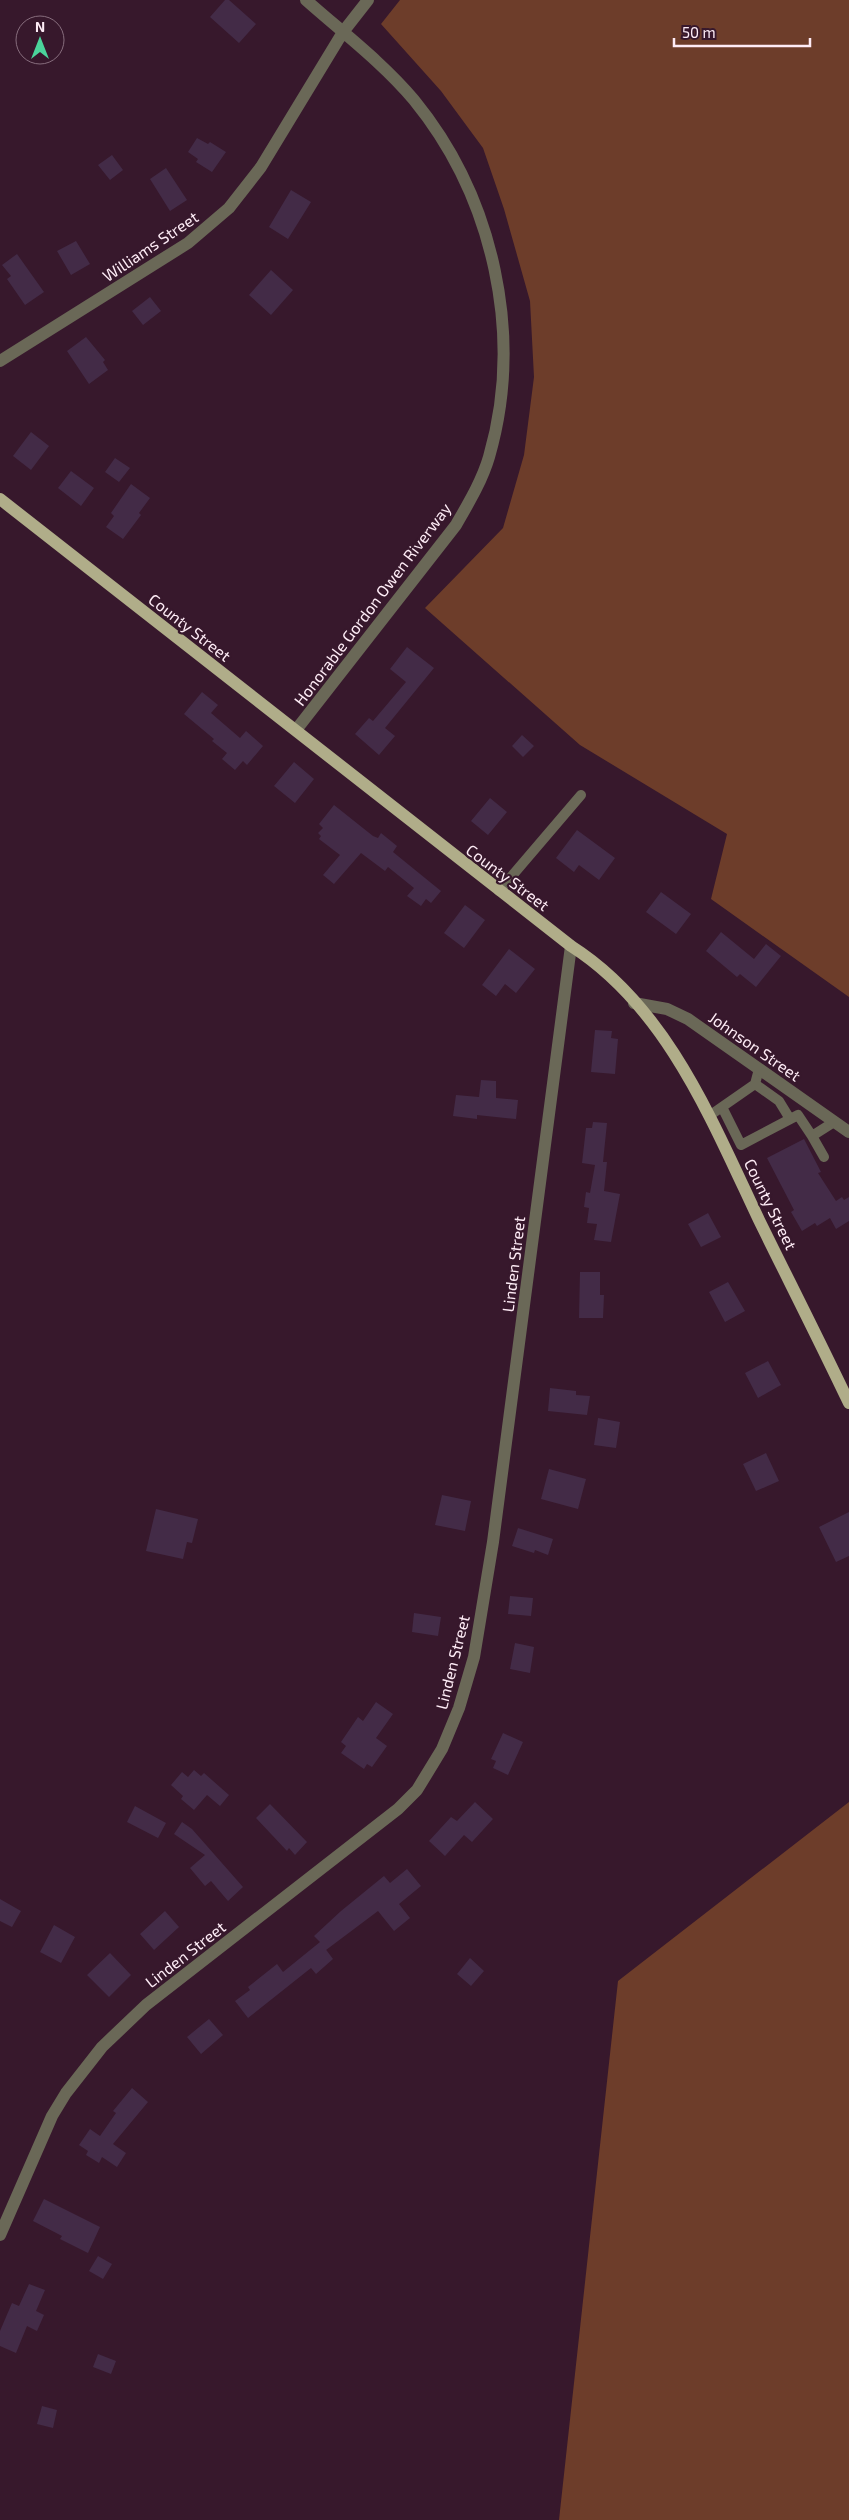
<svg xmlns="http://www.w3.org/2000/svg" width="849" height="2520" viewBox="0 0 849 2520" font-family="'Exo 2',sans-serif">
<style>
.green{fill:#6d3d2a}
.building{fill:#432b47}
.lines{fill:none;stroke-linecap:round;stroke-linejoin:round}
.service{stroke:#6a6857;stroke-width:10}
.minor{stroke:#6a6857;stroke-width:12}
.tertiary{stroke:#6a6857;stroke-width:12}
.primary{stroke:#b0ad89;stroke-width:12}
.labels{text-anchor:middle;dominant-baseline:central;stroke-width:4.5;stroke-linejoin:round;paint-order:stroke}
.street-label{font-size:16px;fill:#feecf6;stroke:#37182c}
</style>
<rect width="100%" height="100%" fill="#37182c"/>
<path class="green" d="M 400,0 L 849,0 L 849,997 L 711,899 L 727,834 L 580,745 L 425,608 L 503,528 L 524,455 L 534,377 L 530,301 L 504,209 L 483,148 L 441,91 L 381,24 Z
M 849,1802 L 849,2520 L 559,2520 L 618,1981 Z"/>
<path class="building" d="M 225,0 L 229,0 L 256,24 L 239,43 L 210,17 Z
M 197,138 L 208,144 L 210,142 L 226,152 L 212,172 L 196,162 L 198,159 L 188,152 Z
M 112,155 L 123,170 L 110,180 L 98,165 Z
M 166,168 L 187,200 L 170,211 L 150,179 Z
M 291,190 L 311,202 L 288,239 L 269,227 Z
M 76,241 L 90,264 L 71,275 L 57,251 Z
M 17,254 L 44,292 L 25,305 L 7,279 L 11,276 L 2,265 Z
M 271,270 L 293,290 L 271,315 L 249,295 Z
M 150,297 L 161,311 L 143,325 L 132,311 Z
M 86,337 L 105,360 L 103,362 L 108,370 L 89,384 L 67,351 Z
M 31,432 L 49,446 L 31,470 L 13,456 Z
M 115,458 L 130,468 L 119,482 L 105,472 Z
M 71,471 L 94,488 L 81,506 L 58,488 Z
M 131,484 L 150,498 L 139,513 L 141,515 L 123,539 L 106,527 L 114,516 L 111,513 Z
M 407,647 L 434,668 L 385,728 L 395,736 L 379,755 L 355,734 L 369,718 L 373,721 L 406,682 L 390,669 Z
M 202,692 L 218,705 L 211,713 L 240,738 L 246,731 L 263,746 L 247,765 L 243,761 L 235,770 L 222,759 L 227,753 L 212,741 L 214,739 L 184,714 Z
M 522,735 L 534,746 L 523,757 L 512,746 Z
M 294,762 L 314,779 L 295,803 L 274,786 Z
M 490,798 L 507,812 L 488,835 L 471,821 Z
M 334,805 L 373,836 L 378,838 L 381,833 L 397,846 L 393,852 L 441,891 L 431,903 L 426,899 L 421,906 L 407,896 L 414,888 L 388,867 L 385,871 L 361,853 L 334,884 L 323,875 L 340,855 L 319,839 L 321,836 L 318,833 L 323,828 L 319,824 Z
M 577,830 L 615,858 L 599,880 L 579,865 L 574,872 L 556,858 Z
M 661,892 L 691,914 L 676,934 L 646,912 Z
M 465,905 L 485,920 L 464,948 L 444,933 Z
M 721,932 L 754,959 L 766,944 L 781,956 L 756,987 L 740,974 L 737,977 L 706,951 Z
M 509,949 L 535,969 L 516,993 L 505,984 L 496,996 L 482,985 Z
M 595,1030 L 612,1031 L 611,1038 L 618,1039 L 615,1074 L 591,1072 Z
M 481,1080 L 496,1081 L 496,1098 L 518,1100 L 516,1119 L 477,1115 L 477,1119 L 453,1116 L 456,1095 L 479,1097 Z
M 593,1122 L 607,1123 L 603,1162 L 607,1162 L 604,1191 L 620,1194 L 611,1242 L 594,1240 L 597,1224 L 587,1223 L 589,1208 L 584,1207 L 586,1192 L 590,1193 L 595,1165 L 582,1163 L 586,1128 L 592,1128 Z
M 804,1139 L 821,1172 L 818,1173 L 836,1201 L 842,1197 L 844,1200 L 849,1197 L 849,1221 L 836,1229 L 830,1218 L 817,1226 L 815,1223 L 802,1231 L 791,1212 L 794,1210 L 767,1158 Z
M 708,1213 L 721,1237 L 701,1247 L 688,1224 Z
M 580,1272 L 600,1272 L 600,1295 L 604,1295 L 603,1318 L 579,1318 Z
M 728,1282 L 745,1311 L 725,1322 L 709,1292 Z
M 768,1361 L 781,1385 L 758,1398 L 745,1373 Z
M 550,1388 L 576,1391 L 576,1395 L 590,1396 L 587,1415 L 548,1411 Z
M 598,1418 L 620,1422 L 616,1448 L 594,1445 Z
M 766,1453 L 779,1481 L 756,1491 L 743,1464 Z
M 549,1469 L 586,1479 L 578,1509 L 541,1499 Z
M 442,1495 L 471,1501 L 465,1531 L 435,1525 Z
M 156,1509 L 198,1519 L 192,1543 L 187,1542 L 183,1559 L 146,1551 Z
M 849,1512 L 849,1556 L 836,1562 L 819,1527 Z
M 518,1528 L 553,1539 L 548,1555 L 535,1550 L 534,1553 L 512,1546 Z
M 510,1596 L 533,1598 L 531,1616 L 508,1614 Z
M 414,1613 L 441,1617 L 438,1636 L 412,1632 Z
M 515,1643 L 534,1647 L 530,1673 L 510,1669 Z
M 376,1702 L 393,1714 L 376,1738 L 387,1746 L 372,1767 L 367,1764 L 364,1769 L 341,1753 L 346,1746 L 341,1742 L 358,1717 L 363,1721 Z
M 503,1733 L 523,1742 L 508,1775 L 493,1768 L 496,1761 L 491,1759 Z
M 194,1770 L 201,1776 L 204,1773 L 229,1795 L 220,1806 L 207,1795 L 194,1810 L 181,1799 L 183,1796 L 171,1785 L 182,1772 L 188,1777 Z
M 475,1802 L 493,1819 L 472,1842 L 464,1835 L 445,1856 L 429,1841 L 451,1817 L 457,1821 Z
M 270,1804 L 307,1842 L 295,1855 L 289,1848 L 287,1851 L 256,1818 Z
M 135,1806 L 166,1823 L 158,1838 L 127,1822 Z
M 182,1822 L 192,1829 L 243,1887 L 228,1901 L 211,1881 L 205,1886 L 190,1868 L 205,1855 L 174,1834 Z
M 407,1869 L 421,1886 L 399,1904 L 410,1918 L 394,1931 L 378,1911 L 326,1950 L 321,1943 L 333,1959 L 316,1974 L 311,1968 L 248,2018 L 235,2001 L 250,1990 L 248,1987 L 277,1964 L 283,1972 L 320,1942 L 314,1936 L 341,1911 L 384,1876 L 390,1883 Z
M 0,1899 L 21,1911 L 12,1927 L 0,1921 Z
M 165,1911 L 179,1927 L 154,1950 L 140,1934 Z
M 54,1925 L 75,1937 L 61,1963 L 40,1952 Z
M 110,1953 L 131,1975 L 109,1997 L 87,1975 Z
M 470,1958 L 484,1971 L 471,1986 L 457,1974 Z
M 209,2019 L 223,2035 L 201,2054 L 187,2037 Z
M 132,2088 L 148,2102 L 113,2144 L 126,2153 L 117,2167 L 102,2157 L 99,2163 L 86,2155 L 88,2151 L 79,2145 L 90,2129 L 100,2136 L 116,2113 L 113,2111 Z
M 44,2199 L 100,2227 L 88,2253 L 60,2239 L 62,2236 L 33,2221 Z
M 98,2256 L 112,2264 L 103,2279 L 89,2271 Z
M 29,2284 L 45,2290 L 36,2311 L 44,2315 L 37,2331 L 27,2326 L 16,2353 L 0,2346 L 0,2331 L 12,2303 L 19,2306 Z
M 98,2354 L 116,2361 L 111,2374 L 93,2367 Z
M 42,2406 L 57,2410 L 53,2428 L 37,2424 Z"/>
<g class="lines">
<path class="service" d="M 499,891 L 581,795
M 755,1084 L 779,1101 L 790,1119
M 723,1109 L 741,1145 L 798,1115 L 812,1136
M 709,1116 L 755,1084 L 759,1069
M 824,1157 L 812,1136 L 834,1122"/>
<path class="minor" d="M 634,1003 L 667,1009 L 688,1019 L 849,1132
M 0,2235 L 52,2116 L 66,2093 L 102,2047 L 146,2005 L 398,1809 L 417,1790 L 442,1749 L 459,1708 L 474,1657 L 493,1542 L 571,946"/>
<path class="tertiary" d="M 0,361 L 188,243 L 229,208 L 261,167 L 343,32 L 368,0
M 296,730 L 456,525 C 468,504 482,481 489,457 C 524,336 494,198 414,100 C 383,63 342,32 306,0"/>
<path class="primary" d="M 0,499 L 571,946 C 667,1007 712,1121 759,1220 C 789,1281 820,1342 849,1403"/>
</g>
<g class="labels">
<g class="street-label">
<text transform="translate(150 246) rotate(-34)">Williams Street</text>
<text transform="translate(372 604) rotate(-53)">Honorable Gordon Owen Riverway</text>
<text transform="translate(190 627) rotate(38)">County Street</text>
<text transform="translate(508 877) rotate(37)">County Street</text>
<text transform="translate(755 1046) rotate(35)">Johnson Street</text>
<text transform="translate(771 1204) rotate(64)">County Street</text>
<text transform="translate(513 1264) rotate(-83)">Linden Street</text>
<text transform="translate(452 1662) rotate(-76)">Linden Street</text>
<text transform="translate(185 1954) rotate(-38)">Linden Street</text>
</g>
</g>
<g transform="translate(40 40)"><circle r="24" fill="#37182c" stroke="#876d7d"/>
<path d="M0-4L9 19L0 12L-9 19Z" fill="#4bd49b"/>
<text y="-8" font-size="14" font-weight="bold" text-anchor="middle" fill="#feecf6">N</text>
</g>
<path d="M674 38v8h136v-8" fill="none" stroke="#feecf6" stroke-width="2.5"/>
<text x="682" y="38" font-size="15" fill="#feecf6" stroke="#37182c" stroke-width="4" paint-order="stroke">50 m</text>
</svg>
